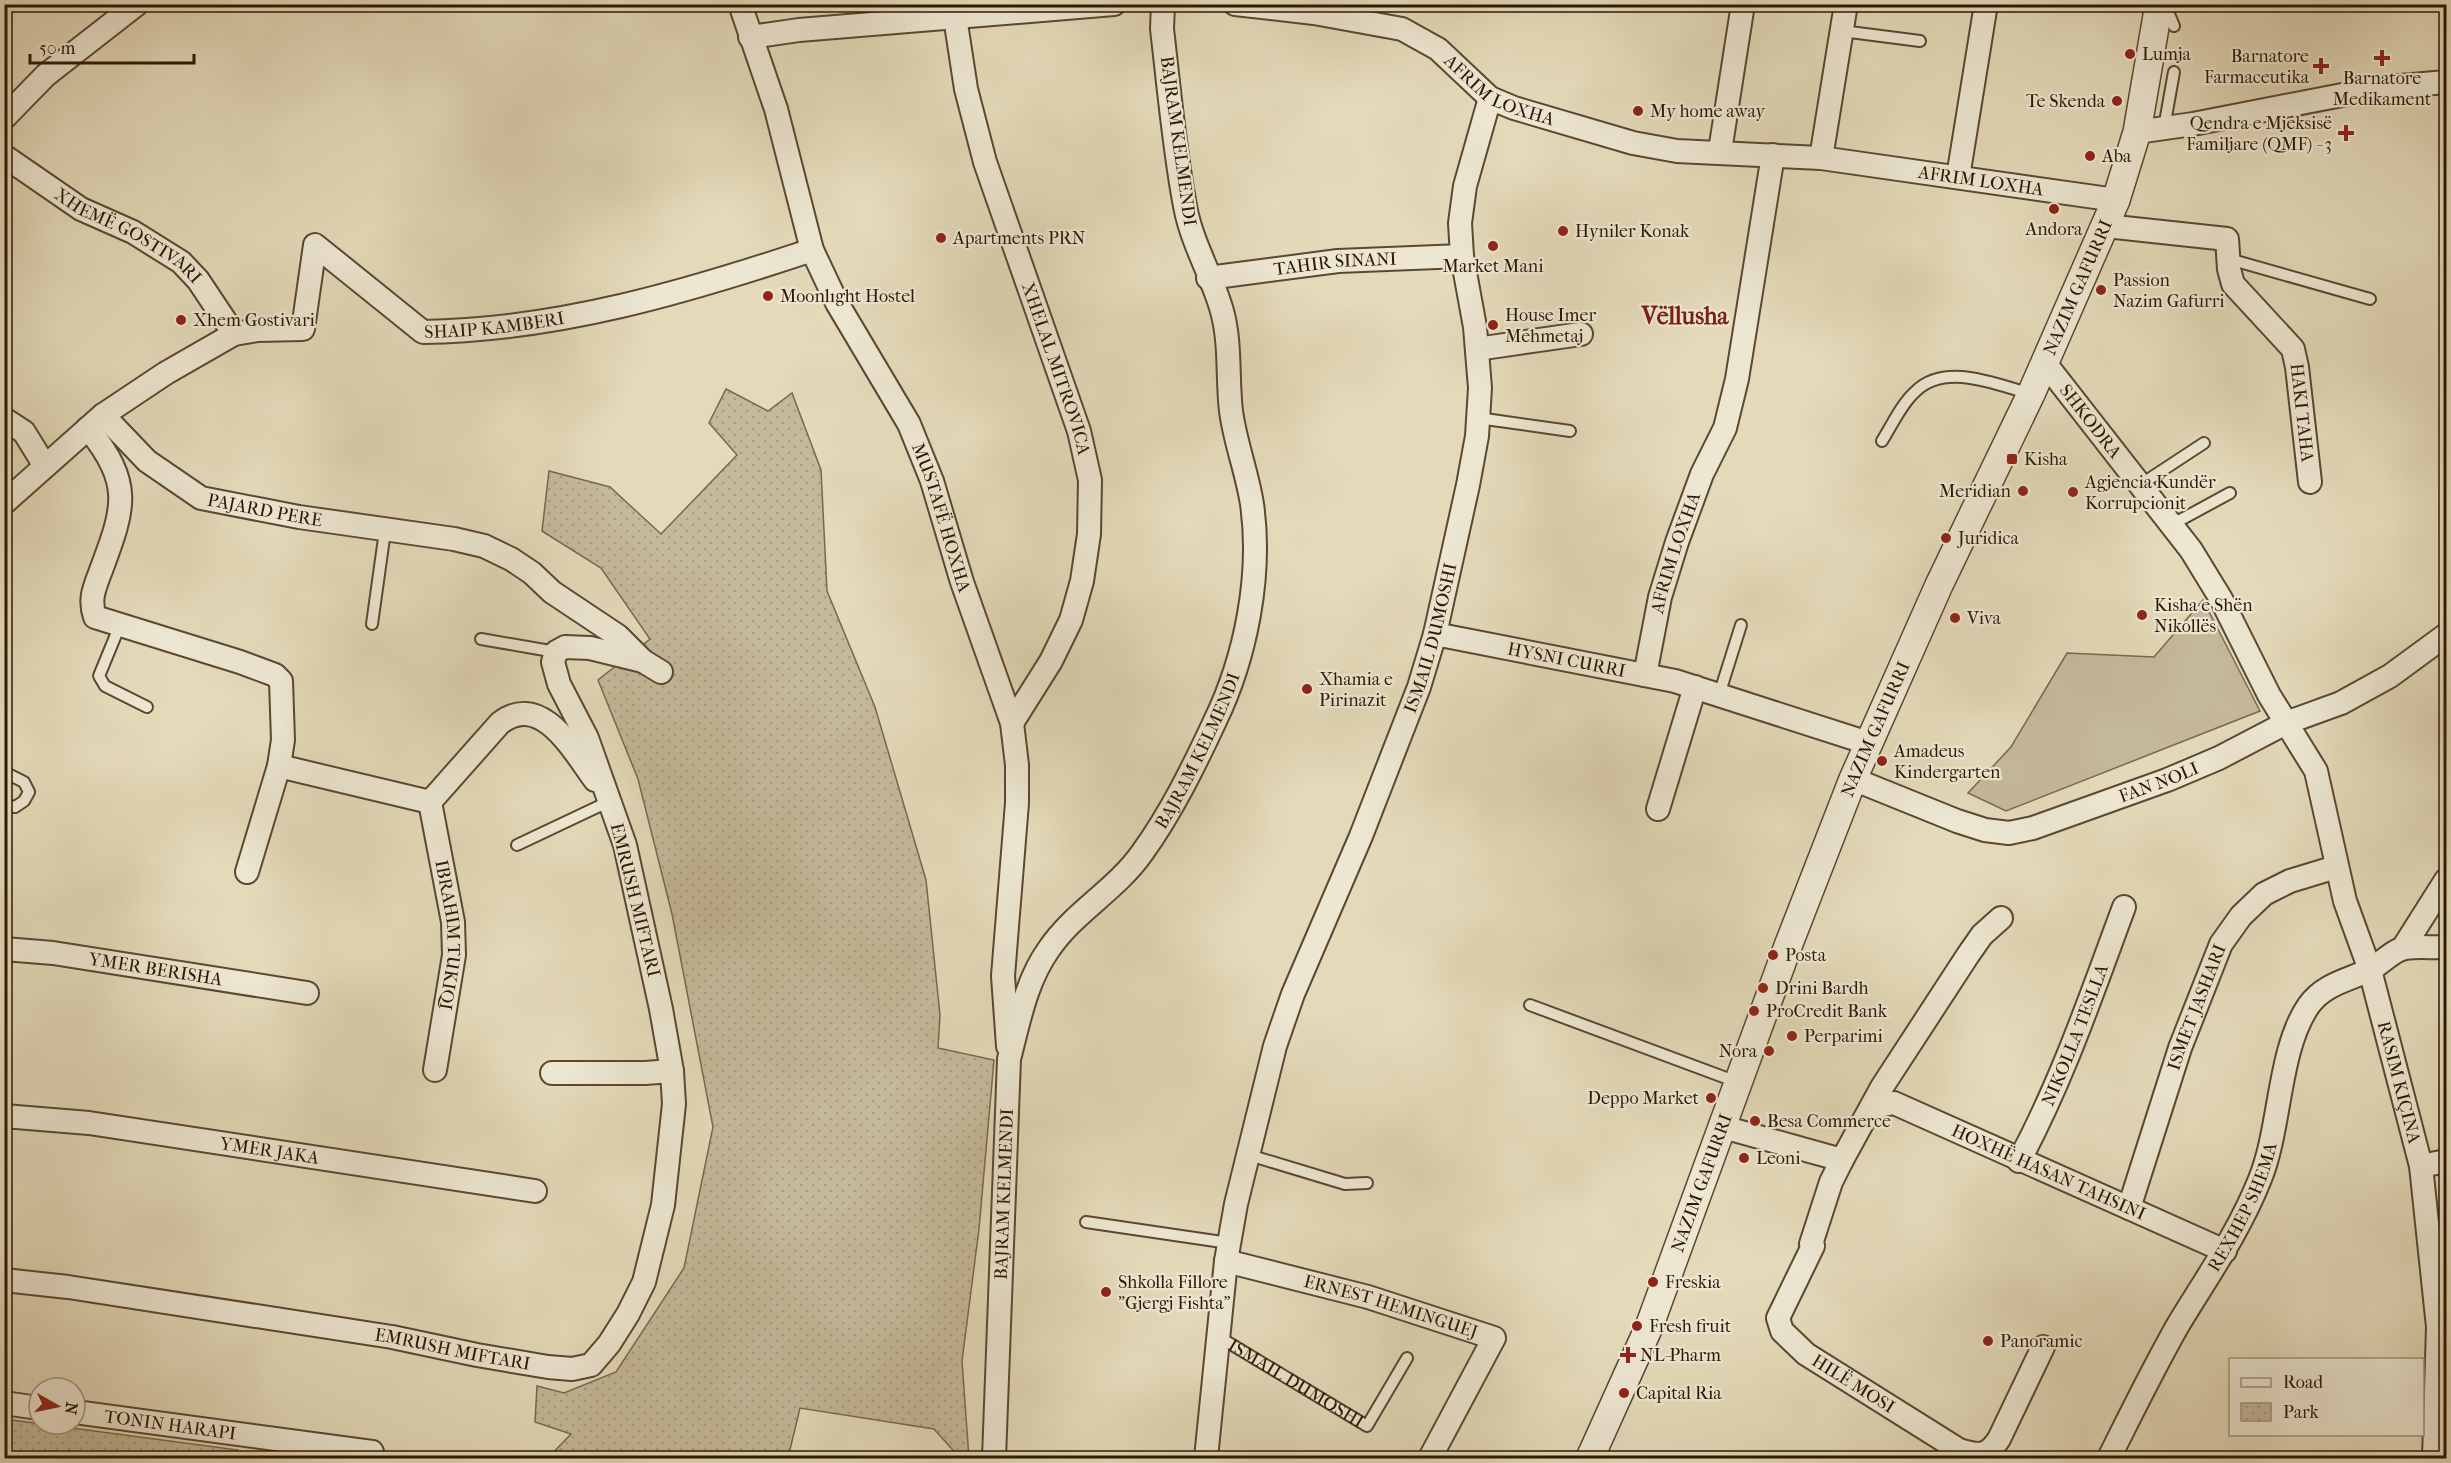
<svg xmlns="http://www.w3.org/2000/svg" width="2451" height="1463" viewBox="0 0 2451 1463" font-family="'IM FELL French Canon',serif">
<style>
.park{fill:url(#park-dots);stroke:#78684f;stroke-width:1.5}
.garden{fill:#c5b99b;stroke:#78684f;stroke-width:1.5}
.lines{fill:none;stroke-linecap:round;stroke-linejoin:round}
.service-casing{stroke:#5a4831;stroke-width:14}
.minor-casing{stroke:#5a4831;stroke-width:26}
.tertiary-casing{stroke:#5a4831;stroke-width:30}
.service{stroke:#ede7d2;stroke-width:10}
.minor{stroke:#ede7d2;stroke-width:22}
.tertiary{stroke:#ede7d2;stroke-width:27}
.poi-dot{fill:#8f2418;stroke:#ede7d2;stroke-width:2}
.labels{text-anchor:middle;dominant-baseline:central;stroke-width:4.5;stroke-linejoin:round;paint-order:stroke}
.poi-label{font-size:18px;fill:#2c1803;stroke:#ede7d2;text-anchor:start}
.street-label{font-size:18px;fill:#2c1803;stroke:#ede7d2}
.district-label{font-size:24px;font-weight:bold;fill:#7a1f14;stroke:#ede7d2}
</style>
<defs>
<pattern id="park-dots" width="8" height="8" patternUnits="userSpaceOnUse" patternTransform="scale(1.5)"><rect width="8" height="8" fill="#c5b99b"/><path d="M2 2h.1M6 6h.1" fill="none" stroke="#a99e84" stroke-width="1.8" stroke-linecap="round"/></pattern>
</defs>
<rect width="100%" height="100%" fill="#e4daba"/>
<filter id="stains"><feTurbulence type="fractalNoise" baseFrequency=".00333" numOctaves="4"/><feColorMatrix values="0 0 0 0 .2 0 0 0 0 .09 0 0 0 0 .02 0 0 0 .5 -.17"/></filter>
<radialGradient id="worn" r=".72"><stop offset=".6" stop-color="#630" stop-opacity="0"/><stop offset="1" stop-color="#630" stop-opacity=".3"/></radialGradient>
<path class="park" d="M 726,389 L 768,411 L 792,393 L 821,470 L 827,591 L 875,707 L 926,880 L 940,1015 L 938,1048 L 994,1060 L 979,1229 L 962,1361 L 969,1458 L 960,1458 L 934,1429 L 800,1408 L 788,1458 L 548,1458 L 571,1434 L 535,1422 L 537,1386 L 564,1393 L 616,1372 L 684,1268 L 713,1127 L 672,914 L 638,779 L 598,680 L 650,639 L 601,568 L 542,531 L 549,471 L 610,487 L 661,534 L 737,455 L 709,423 Z
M 4,1419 L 238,1450 L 233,1458 L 5,1458 Z"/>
<path class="garden" d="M 2203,600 L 2260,711 L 2006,811 L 1968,793 L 2011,747 L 2067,653 L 2154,657 Z"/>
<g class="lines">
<defs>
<g id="service">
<path d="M 2166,7 L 2174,26"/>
<path d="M 1842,31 L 1920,41"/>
<path d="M 2164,128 L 2174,72"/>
<path d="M 2229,259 L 2370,299"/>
<path d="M 1478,418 L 1570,431"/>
<path d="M 1882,441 C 1892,425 1902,403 1916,391 C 1946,362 1997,385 2031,394"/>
<path d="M 2140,485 L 2204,443"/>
<path d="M 2171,525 L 2230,493"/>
<path d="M 372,624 L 385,531"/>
<path d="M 120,625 L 99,676 L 105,686 L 147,707"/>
<path d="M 481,639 L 556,652"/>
<path d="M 1719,695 L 1741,625"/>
<path d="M 4,772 L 24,782 L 29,792 L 24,801 L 15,807 L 4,805"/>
<path d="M 517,845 L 610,801"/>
<path d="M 1530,1005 L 1737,1082"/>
<path d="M 1249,1155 L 1345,1184 L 1367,1183"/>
<path d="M 1086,1222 L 1229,1243"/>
<path id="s1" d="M 1219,1337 L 1367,1426 L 1407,1358"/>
</g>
<g id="minor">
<path id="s2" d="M 740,4 L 776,109 L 812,250 L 837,303 L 909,424 L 932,481 L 962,582 L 1012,723 L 1017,765 L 1017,803 L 1003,976 L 1008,1046"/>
<path id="s3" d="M 953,4 L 966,89 L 985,162 L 1079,431 L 1090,480 L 1089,534 L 1082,581 L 1071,620 L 1051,661 L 1012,723"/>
<path id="s4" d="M 1235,4 L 1314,13 L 1402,29 L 1438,49 L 1490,98 L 1514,108 L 1633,143 L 1677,151 L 1821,158 L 2116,200"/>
<path d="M 750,37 L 799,30 L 1114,4"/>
<path d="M 4,118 L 46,75 L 137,4"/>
<path d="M 2137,132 L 2193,124 L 2378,88 L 2446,82"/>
<path d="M 1720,151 L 1743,4"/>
<path id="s5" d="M 4,156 L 81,209 L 133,232 L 181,262 L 198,280 L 234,334"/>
<path d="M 1821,158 L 1846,4"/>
<path d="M 1958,177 L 1986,4"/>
<path id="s6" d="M 2106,226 L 2227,239 L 2229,269 L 2233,284 L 2293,349 L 2297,367 L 2310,482"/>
<path id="s7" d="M 1208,278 L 1338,261 L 1462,256"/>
<path d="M 1477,349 L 1581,334"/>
<path id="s8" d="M 2045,363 L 2191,550 L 2221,599 L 2269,695 L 2316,771 L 2345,901 L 2370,970 L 2421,1166 L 2438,1327 L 2434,1458"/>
<path id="s9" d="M 103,415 L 147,461 L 201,498 L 299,517 L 454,539 L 484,546 L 511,559 L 532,573 L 552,592 L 618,636 L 643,661"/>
<path d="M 4,419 L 24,432 L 45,466"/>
<path d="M 88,428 C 134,486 124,508 100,573 C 94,589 89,600 95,617 L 240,662 L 275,675 L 281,681 L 283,740 L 279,766 L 247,872"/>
<path id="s10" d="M 4,503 L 103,415 L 166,373 L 234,334 L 258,330 L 303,329 L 315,245 L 423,332 C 558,330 686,292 812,250"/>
<path id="s11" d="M 1435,634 L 1675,681 L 1868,743"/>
<path id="s12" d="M 1645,675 L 1660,597 L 1677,542 L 1702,474 L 1725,428 L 1737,379 L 1773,155"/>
<path d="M 279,766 L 430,802"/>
<path id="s13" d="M 1853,779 L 1957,821 L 1985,830 L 2009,833 L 2033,828 L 2167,780 L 2219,758 L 2286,723 L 2341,703 L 2390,676 L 2446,635"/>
<path id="s14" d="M 430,802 L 453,922 L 454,955 L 435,1070"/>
<path d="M 430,802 L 500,723 C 542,691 574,752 595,780"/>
<path d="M 1658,809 L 1695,687"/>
<path id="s15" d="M 2001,918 L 1982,935 L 1968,955 L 1882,1087 L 1842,1160 L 1831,1182 L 1811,1244 L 1813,1246 L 1778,1318 L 1782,1331 L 1806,1354 L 1959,1450 C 1979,1456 1987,1457 1999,1439 L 2043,1347"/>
<path d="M 2403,948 L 2446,880"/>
<path id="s16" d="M 4,949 L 53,953 L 307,993"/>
<path d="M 552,1073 L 645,1073 L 672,1071"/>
<path id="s17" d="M 1871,1111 L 1883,1105 L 1894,1103 L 2225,1251"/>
<path id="s18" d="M 4,1116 L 89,1123 L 535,1191"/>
<path d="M 1723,1127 L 1842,1160"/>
<path id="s19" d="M 2019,1161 C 2063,1079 2092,993 2124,907"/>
<path d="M 2421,1166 L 2446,1161"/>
<path id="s20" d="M 2129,1208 L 2180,1048 L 2221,944 L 2241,916 L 2264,894 L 2290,881 L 2336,867"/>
<path id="s21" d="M 1226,1261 L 1368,1297 L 1494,1338 L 1430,1458"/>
<path id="s22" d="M 4,1280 L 68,1287 L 392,1337 L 477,1355 L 548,1367 L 572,1369 L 591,1365 L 609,1344 L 628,1314 L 644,1282 L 663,1205 L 674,1104 L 672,1071 L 661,1009 L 625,845 L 587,738 L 559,684 L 553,662 L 556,652 L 565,647 L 590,648 L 643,661 L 661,672"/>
<path d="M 4,1403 L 39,1408"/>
<path id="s23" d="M 75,1412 L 372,1452"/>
<path id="s24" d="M 994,1458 L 1009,1059 C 1019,1021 1026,981 1049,949 C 1074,912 1116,890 1142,853 C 1171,813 1194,766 1215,721 C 1246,657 1262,575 1252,504 C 1247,472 1235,442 1231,411 C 1227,377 1231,344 1222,311 C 1212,275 1192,244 1185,206 C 1174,148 1169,88 1162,29 L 1163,4"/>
<path id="s25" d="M 1206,1458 L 1226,1261 L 1236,1204 L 1275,1046 L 1293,994 L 1361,836 L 1419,687 L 1435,634 L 1468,485 L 1477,436 L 1480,388 L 1475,327 L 1462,256 L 1460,223 L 1465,186 L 1490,98"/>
<path id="s26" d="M 2109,1458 C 2131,1414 2153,1369 2178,1325 C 2207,1277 2239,1232 2260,1179 C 2281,1128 2278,1049 2309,1005 C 2325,983 2350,980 2371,969 C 2382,963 2394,949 2406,948 C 2419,946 2433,948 2446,947"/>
</g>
<g id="tertiary">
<path id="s27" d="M 1590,1458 L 1649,1327 L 1788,946 L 1853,779 L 1939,585 L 2031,394 L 2116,200 L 2137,132 L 2159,4"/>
</g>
</defs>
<use href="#service" class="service-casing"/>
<use href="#minor" class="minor-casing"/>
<use href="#tertiary" class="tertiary-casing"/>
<use href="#service" class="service"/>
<use href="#minor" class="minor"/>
<use href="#tertiary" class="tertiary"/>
</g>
<g class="poi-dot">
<circle cx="2130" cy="54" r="6"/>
<path d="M2379 49h6v6h6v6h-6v6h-6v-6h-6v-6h6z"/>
<path d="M2318 57h6v6h6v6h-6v6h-6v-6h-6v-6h6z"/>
<circle cx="2117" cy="101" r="6"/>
<circle cx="1638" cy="111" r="6"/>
<path d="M2343 124h6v6h6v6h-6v6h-6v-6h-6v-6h6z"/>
<circle cx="2090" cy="156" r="6"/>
<circle cx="2054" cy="209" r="6"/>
<circle cx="1563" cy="231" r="6"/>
<circle cx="941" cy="238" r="6"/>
<circle cx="1493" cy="246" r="6"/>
<circle cx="2101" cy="290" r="6"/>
<circle cx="768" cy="296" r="6"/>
<circle cx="181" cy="320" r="6"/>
<circle cx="1493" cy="325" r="6"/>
<rect x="2006" y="453" width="12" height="12" rx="3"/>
<circle cx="2023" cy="491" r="6"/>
<circle cx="2073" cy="492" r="6"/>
<circle cx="1946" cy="538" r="6"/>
<circle cx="2142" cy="615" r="6"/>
<circle cx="1955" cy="618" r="6"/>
<circle cx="1307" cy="689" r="6"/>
<circle cx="1882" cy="761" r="6"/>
<circle cx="1773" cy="955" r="6"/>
<circle cx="1763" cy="988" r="6"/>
<circle cx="1754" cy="1011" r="6"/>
<circle cx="1792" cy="1036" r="6"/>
<circle cx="1769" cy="1051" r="6"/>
<circle cx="1711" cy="1098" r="6"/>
<circle cx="1755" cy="1121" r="6"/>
<circle cx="1744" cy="1158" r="6"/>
<circle cx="1653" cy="1282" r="6"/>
<circle cx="1106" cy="1292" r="6"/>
<circle cx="1637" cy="1326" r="6"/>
<circle cx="1988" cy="1341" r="6"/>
<path d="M1625 1346h6v6h6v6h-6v6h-6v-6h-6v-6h6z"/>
<circle cx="1624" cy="1393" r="6"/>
</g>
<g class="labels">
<g class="poi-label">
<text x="2142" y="54">Lumja</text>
<text x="2309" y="56" text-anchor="end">Barnatore<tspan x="2309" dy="21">Farmaceutika</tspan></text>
<text x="2382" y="78" text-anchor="middle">Barnatore<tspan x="2382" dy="21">Medikament</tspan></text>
<text x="2105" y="101" text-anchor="end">Te Skenda</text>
<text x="1650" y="111">My home away</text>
<text x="2332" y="123" text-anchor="end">Qendra e Mjeksisë<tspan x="2332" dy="21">Familjare (QMF) - 3</tspan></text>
<text x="2102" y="156">Aba</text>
<text x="2054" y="229" text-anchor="middle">Andora</text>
<text x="1575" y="231">Hyniler Konak</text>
<text x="953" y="238">Apartments PRN</text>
<text x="1493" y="266" text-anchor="middle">Market Mani</text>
<text x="2113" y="280">Passion<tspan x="2113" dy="21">Nazim Gafurri</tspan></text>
<text x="780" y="296">Moonlıght Hostel</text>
<text x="1505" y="315">House Imer<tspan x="1505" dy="21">Mehmetaj</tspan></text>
<text x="193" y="320">Xhem Gostivari</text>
<text x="2024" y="459">Kisha</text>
<text x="2085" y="482">Agjencia Kundër<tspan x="2085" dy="21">Korrupcionit</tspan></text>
<text x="2011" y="491" text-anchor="end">Meridian</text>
<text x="1958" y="538">Juridica</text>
<text x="2154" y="605">Kisha e Shën<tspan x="2154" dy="21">Nikollës</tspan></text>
<text x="1967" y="618">Viva</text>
<text x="1319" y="679">Xhamia e<tspan x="1319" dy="21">Pirinazit</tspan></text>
<text x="1894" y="751">Amadeus<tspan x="1894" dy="21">Kindergarten</tspan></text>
<text x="1785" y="955">Posta</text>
<text x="1775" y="988">Drini Bardh</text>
<text x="1766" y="1011">ProCredit Bank</text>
<text x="1804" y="1036">Perparimi</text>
<text x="1757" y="1051" text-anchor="end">Nora</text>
<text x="1699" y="1098" text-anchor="end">Deppo Market</text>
<text x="1767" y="1121">Besa Commerce</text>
<text x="1756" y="1158">Leoni</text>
<text x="1118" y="1282">Shkolla Fillore<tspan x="1118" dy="21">"Gjergj Fishta"</tspan></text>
<text x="1665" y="1282">Freskia</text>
<text x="1649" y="1326">Fresh fruit</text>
<text x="2000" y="1341">Panoramic</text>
<text x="1640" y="1355">NL-Pharm</text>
<text x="1636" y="1393">Capital Ria</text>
</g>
<g class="street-label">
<text stroke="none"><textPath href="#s4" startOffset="286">AFRIM LOXHA</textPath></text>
<text transform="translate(1178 141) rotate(82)">BAJRAM KELMENDI</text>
<text stroke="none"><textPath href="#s4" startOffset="782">AFRIM LOXHA</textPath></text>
<text stroke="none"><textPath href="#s5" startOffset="148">XHEMË GOSTIVARI</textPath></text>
<text stroke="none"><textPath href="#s7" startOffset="128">TAHIR SINANI</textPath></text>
<text stroke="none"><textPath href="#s27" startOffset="1269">NAZIM GAFURRI</textPath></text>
<text stroke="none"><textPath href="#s10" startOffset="651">SHAIP KAMBERI</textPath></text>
<text stroke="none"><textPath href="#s3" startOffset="380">XHELAL MITROVICA</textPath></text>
<text stroke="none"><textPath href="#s6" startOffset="320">HAKI TAHA</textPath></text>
<text stroke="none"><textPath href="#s8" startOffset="74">SHKODRA</textPath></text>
<text stroke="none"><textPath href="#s9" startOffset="194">PAJARD PERE</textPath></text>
<text stroke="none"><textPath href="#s2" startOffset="555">MUSTAFË HOXHA</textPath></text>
<text stroke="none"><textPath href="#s12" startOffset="126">AFRIM LOXHA</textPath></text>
<text stroke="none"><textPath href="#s25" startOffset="856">ISMAIL DUMOSHI</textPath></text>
<text stroke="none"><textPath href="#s11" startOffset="134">HYSNI CURRI</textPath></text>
<text stroke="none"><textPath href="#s27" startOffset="783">NAZIM GAFURRI</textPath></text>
<text stroke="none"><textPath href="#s24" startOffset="768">BAJRAM KELMENDI</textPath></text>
<text stroke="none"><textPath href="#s13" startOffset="324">FAN NOLI</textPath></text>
<text transform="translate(635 900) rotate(76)">EMRUSH MIFTARI</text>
<text stroke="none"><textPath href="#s14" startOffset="135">IBRAHIM TUKIQI</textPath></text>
<text stroke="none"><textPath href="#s16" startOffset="153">YMER BERISHA</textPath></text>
<text stroke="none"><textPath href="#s20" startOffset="212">ISMET JASHARI</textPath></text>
<text stroke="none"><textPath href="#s19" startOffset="138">NIKOLLA TESLLA</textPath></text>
<text stroke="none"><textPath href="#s8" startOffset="814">RASIM KIÇINA</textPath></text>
<text stroke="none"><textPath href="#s18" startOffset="268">YMER JAKA</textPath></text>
<text stroke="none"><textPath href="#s17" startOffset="194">HOXHË HASAN TAHSINI</textPath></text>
<text stroke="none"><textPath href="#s27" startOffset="297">NAZIM GAFURRI</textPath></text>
<text stroke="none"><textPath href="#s24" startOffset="264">BAJRAM KELMENDI</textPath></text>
<text stroke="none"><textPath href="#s26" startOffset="285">REXHEP SHEMA</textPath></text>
<text stroke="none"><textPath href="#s21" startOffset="171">ERNEST HEMINGUEJ</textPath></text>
<text stroke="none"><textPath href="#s22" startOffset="454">EMRUSH MIFTARI</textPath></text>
<text stroke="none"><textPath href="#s1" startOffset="90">ISMAIL DUMOSHI</textPath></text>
<text stroke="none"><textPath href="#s15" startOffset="566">HILË MOSI</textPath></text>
<text stroke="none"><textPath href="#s23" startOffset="96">TONIN HARAPI</textPath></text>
</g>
<g class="district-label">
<text x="1685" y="316">Vëllusha</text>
</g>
</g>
<rect width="2451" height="1463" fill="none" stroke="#e4daba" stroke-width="24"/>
<rect x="6" y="6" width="2439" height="1451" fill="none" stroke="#2c1803" stroke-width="3"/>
<rect x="12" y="12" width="2427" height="1439" fill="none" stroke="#2c1803" stroke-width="1.5"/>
<rect x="2229" y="1358" width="195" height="78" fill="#ede7d2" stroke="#a0947f" stroke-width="1.5"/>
<rect x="2241" y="1378" width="30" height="9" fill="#ede7d2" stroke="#a0947f" stroke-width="1.5"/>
<text x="2283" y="1388" font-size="18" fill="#2c1803">Road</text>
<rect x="2241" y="1403" width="30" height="18" fill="url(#park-dots)" stroke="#a0947f" stroke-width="1.5"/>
<text x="2283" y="1418" font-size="18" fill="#2c1803">Park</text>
<g transform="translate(57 1406) rotate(99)"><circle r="28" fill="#ede7d2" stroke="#a0947f" stroke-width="1.5"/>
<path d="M0-4.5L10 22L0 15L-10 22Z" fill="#8f2418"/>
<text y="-9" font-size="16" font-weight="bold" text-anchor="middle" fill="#2c1803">N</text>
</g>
<path d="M30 54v9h164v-9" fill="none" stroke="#2c1803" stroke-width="3"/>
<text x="39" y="54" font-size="18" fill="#2c1803" stroke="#ede7d2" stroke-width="4.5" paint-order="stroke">50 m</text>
<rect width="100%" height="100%" filter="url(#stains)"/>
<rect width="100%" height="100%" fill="url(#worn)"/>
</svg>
